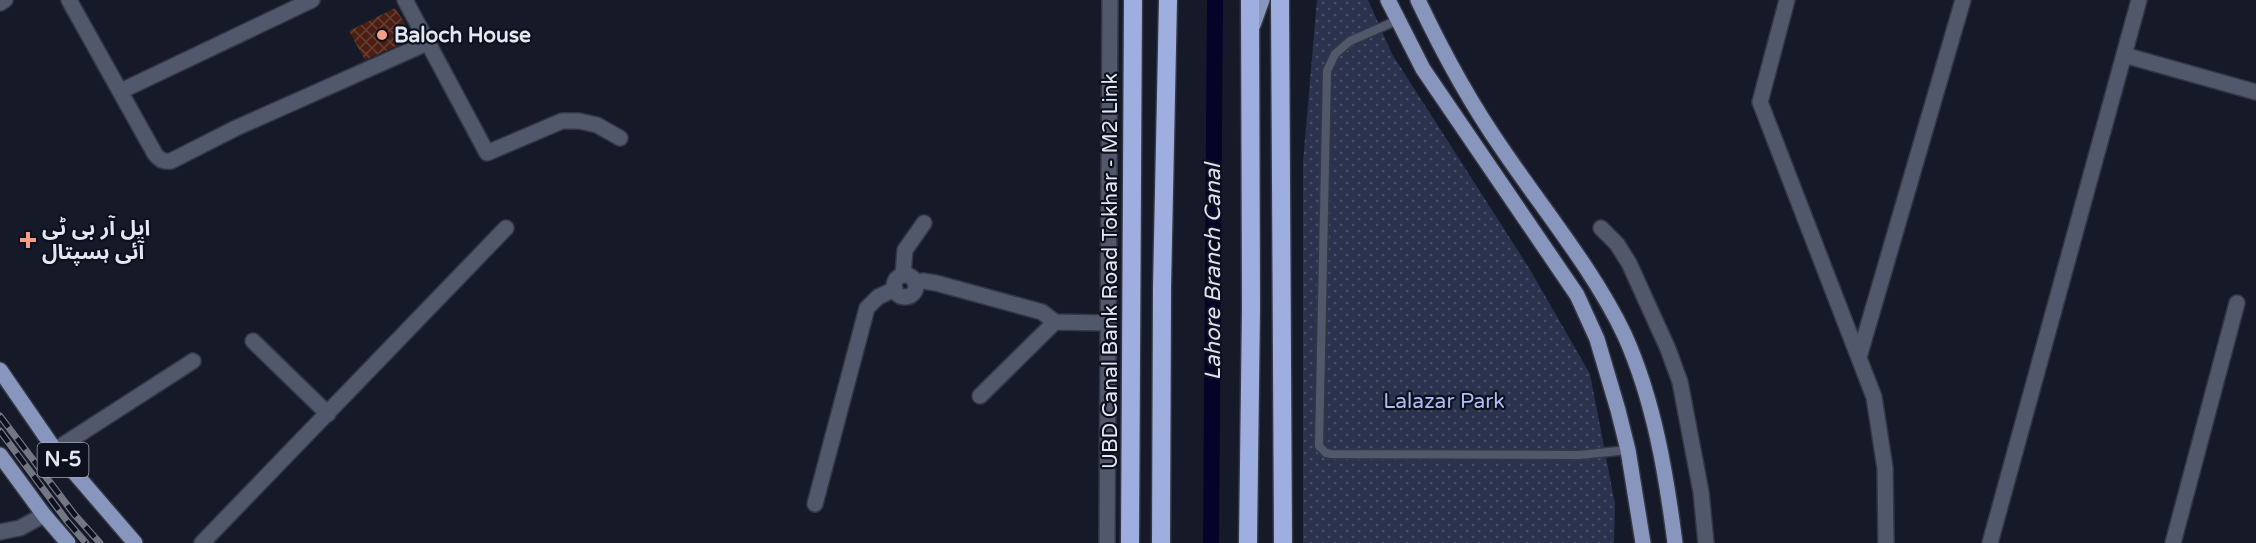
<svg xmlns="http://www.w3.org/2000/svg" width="2256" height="543" viewBox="0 0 2256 543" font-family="'Varela Round','Noto Sans Arabic',sans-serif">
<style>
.park{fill:url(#park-dots)}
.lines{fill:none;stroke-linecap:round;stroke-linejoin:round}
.canal{stroke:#030427;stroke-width:16}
.building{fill:url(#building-cross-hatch)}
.lane-casing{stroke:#333744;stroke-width:11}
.street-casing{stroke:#333744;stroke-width:18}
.primary-casing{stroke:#333744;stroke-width:18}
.highway-casing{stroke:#333744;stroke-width:21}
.lane{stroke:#51586b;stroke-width:8}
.street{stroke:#51586b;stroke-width:15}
.primary{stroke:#8895bd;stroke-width:15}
.highway{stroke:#9eaede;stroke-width:18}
.rail-casing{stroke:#737783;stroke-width:7}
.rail{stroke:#0d111e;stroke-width:4.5;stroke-dasharray:14;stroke-linecap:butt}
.poi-dot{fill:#f49e86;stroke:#0d111e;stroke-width:2}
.labels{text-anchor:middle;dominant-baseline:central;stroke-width:4.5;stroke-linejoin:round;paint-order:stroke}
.shield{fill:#0d111e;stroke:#a3a7b2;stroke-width:1.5}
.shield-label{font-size:20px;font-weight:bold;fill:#e3e7f1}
.poi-label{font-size:21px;font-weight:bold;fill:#e3e7f1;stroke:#0d111e;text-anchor:start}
.street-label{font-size:21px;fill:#e3e7f1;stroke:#0d111e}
.park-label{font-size:21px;fill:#abbdf4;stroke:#0d111e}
.water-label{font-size:22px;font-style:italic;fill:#dee3f1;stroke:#0d111e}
</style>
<defs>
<pattern id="park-dots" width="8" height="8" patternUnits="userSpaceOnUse" patternTransform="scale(1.5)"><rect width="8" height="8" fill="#2a324e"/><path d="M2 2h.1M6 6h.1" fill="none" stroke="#495068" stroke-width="1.8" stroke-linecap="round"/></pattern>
<pattern id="building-cross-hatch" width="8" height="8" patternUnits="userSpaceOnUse" patternTransform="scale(1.5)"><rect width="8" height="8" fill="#4c1e12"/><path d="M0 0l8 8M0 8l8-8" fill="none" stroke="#663f35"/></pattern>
</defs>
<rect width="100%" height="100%" fill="#161a28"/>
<path class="park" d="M 1317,0 L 1368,0 L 1392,54 L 1529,268 L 1590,374 L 1615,504 L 1614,543 L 1303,543 L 1303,162 Z"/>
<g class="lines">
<path class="canal" d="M 1211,543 L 1215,0"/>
</g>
<path class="building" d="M 395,8 L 414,38 L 365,60 L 349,31 Z"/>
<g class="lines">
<defs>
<path id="lane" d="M 1398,20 L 1350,41 L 1335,54 L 1327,71 L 1319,446 L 1326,453 L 1331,454 L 1579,455 L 1628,450"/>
<path id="street" d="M 69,0 L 155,154 C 160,160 163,162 171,161 L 236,128 L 427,43
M 405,0 L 487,153 L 562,121 L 579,121 L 597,125 L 620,138
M 1787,0 L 1760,102 L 1874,397 L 1885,468 L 1886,543
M 0,3 L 5,0
M 2124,55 L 2256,92
M 121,91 L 312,0
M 1601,228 L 1617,244 L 1629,263 L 1668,349 L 1680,382 L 1701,492 L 1706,543
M 903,275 L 905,250 L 924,223
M894 286a11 11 0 1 1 22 0a11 11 0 1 1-22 0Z
M 915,283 L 923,281 L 936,283 L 1042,312 L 1055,322 L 1108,323
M 253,341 L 328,414
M 1859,357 L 1963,0
M 980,396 L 1055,322
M 55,450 L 193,361
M 815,504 L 867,308 L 878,297 L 895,289
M 0,532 L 20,528 L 44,515
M 202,543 L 506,228
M 1107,543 L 1110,0
M 1990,543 L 2139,0
M 2173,543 L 2237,303"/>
<path id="primary" d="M 1388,0 L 1423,69 L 1577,295 L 1597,339 L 1618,410 L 1628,450 L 1643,543
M 1418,0 C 1442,51 1471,104 1503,150 C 1543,209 1595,272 1625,336 C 1654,401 1666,473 1675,543
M 1253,25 L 1262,0
M 0,370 L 55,450 L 135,543
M 0,455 L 44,515 L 68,543"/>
<path id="highway" d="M 1280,0 L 1283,543
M 1130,543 L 1133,0
M 1161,543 L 1162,288 L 1168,0
M 1248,543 L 1251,308 L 1250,0"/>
</defs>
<use href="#lane" class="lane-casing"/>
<use href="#street" class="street-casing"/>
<use href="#primary" class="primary-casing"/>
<use href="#highway" class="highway-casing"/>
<use href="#lane" class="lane"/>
<use href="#street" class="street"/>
<use href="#primary" class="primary"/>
<use href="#highway" class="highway"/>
<defs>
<path id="rail" d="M 0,416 L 74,514 L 100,543
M 0,431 L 67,521 L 86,543"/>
</defs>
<use href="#rail" class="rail-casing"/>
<use href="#rail" class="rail"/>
</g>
<g class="poi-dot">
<circle cx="382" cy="35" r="6"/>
<path d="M25 231h6v6h6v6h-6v6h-6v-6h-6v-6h6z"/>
</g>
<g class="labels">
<rect class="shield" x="37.5" y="443" width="51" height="34" rx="4.5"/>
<g class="shield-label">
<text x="63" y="460">N-5</text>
</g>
<g class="poi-label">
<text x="394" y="35">Baloch House</text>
<text x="42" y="228">ایل آر بی ٹی<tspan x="42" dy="24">آئی ہسپتال</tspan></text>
</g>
<g class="street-label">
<text transform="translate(1110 271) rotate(-90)">UBD Canal Bank Road Tokhar - M2 Link</text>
</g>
<g class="park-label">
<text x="1444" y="401">Lalazar Park</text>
</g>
<g class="water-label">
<text transform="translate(1213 272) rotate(-90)">Lahore Branch Canal</text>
</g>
</g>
</svg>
